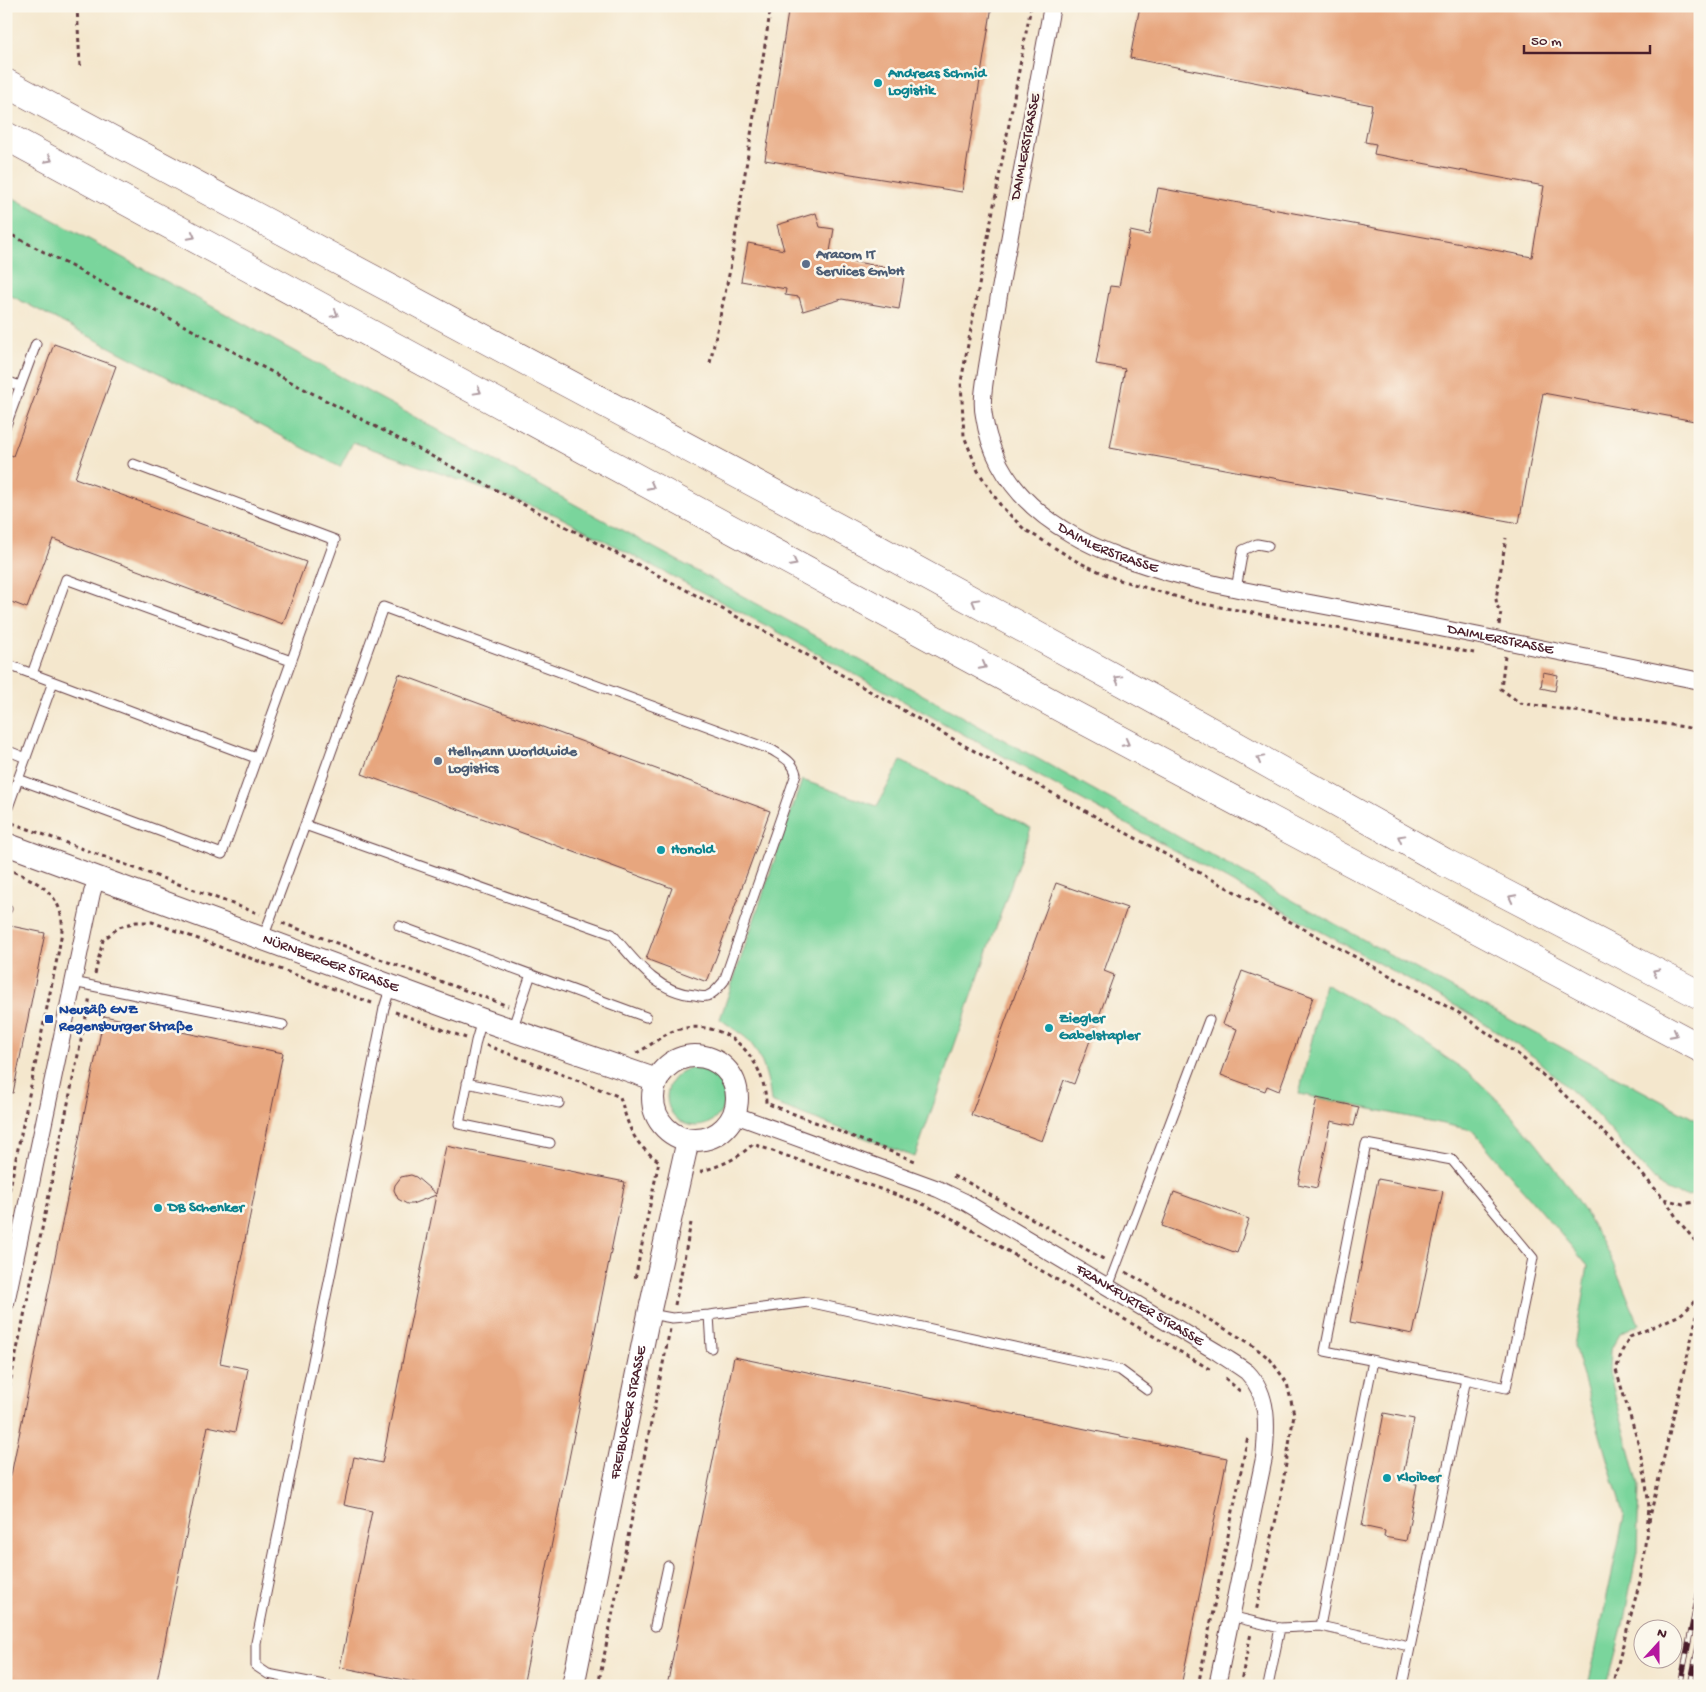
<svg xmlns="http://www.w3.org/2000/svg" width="1706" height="1692" viewBox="0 0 1706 1692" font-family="'Gochi Hand',sans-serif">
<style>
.green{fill:#7ad59c;stroke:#627a64}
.building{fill:#e7a67e}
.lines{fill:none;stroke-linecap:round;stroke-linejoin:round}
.lane-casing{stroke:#643d43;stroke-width:11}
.street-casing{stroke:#643d43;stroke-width:18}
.secondary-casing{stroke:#643d43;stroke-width:24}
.highway-casing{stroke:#643d43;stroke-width:29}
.path{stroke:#643d43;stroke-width:3;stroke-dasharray:4 4;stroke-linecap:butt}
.lane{stroke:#fff;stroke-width:9}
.street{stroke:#fff;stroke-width:16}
.secondary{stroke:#fff;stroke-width:22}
.highway{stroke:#fff;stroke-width:28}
.rail-casing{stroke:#4a1f2b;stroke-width:5.5}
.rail{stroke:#fbf7ec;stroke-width:4;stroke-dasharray:11;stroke-linecap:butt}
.oneway{stroke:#ae9aa0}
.culture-dot{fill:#0f9aa8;stroke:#fbf7ec;stroke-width:2}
.service-dot{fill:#5c6f8a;stroke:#fbf7ec;stroke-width:2}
.transit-dot{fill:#1a4fb4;stroke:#fbf7ec;stroke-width:2}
.labels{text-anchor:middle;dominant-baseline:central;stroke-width:5;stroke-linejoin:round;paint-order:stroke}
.culture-label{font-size:15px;font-weight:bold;fill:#0d838f;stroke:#fbf7ec;text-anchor:start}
.street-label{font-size:15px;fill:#4a1f2b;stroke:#fbf7ec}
.service-label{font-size:15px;font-weight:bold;fill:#4e5e75;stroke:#fbf7ec;text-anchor:start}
.transit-label{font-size:15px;font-weight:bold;fill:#164399;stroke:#fbf7ec;text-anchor:start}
</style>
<rect width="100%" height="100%" fill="#fbf7ec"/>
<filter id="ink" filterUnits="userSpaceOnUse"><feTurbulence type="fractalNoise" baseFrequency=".02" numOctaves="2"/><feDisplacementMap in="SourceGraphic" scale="10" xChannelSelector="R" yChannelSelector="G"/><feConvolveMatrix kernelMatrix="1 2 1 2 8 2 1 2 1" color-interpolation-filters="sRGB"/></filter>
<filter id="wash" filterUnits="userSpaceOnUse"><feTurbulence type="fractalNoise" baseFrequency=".0096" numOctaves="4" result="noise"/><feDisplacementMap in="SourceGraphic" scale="20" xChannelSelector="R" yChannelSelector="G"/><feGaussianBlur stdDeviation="1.12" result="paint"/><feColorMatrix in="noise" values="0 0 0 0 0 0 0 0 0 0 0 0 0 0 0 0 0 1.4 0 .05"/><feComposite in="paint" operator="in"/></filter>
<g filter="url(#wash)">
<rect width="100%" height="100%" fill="#f4e7cd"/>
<path class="green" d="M 6,194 L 869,665 L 1418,970 L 1700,1122 L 1700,1193 C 1686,1199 1674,1194 1661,1187 L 1592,1110 L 1534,1057 L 1474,1016 L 769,627 L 556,515 L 353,442 L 340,467 L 6,293 Z
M 901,761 L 1031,828 L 915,1157 L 771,1102 C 769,1080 762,1053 745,1037 C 737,1031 728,1025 720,1019 L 802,780 L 877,806 Z
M 1325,984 C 1366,1007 1407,1029 1445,1057 C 1454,1063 1464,1069 1473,1077 C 1526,1123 1574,1189 1607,1251 C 1619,1274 1628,1300 1639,1324 L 1620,1333 L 1610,1351 L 1609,1372 L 1639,1486 L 1637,1552 L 1623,1625 L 1607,1686 L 1588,1686 L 1624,1517 L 1574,1346 L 1588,1266 L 1472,1130 L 1299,1094 Z
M667 1097a29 29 0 1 1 58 0a29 29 0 1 1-58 0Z"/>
<g id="blocks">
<path class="building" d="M 789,6 L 992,6 L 962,192 L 765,160 Z
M 1140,6 L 1700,6 L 1700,422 L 1543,393 L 1519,523 L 1110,448 L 1125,369 L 1096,364 L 1110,286 L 1119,287 L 1130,231 L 1149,235 L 1158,188 L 1532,257 L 1544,186 L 1374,154 L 1376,144 L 1365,142 L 1372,105 L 1130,58 Z
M 816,213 L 820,227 L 834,229 L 829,257 L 905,271 L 899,309 L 842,299 L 803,311 L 799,297 L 785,295 L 786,289 L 741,281 L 748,243 L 784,250 L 777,225 Z
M 54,344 L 116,366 L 75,478 L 306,562 L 283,624 L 53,539 L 27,608 L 6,600 L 6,453 L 13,456 Z
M 1543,672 L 1558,675 L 1555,691 L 1541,688 Z
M 399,674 L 770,811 L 707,982 L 646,959 L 672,888 L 362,774 Z
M 1056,883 L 1127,908 L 1104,971 L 1114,975 L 1074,1084 L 1064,1080 L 1042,1141 L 971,1115 Z
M 6,925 L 45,933 L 13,1093 L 6,1092 Z
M 1242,971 L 1313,997 L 1279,1091 L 1267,1086 L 1265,1091 L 1221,1075 L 1237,1029 L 1223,1024 Z
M 104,1016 L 283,1053 L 220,1363 L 248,1369 L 235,1432 L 208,1426 L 156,1686 L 6,1686 L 6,1500 Z
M 1317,1098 L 1359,1107 L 1354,1126 L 1331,1121 L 1317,1188 L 1298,1184 Z
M 446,1146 L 625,1182 L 523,1686 L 433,1686 L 340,1667 L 372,1511 L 344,1505 L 354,1457 L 382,1463 L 436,1195 L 412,1204 L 407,1204 L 398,1199 L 394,1190 L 395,1185 L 401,1177 L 411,1175 L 416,1177 L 436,1194 Z
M 1378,1179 L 1443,1191 L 1413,1334 L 1350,1322 Z
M 1174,1192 L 1249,1219 L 1237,1253 L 1162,1226 Z
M 734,1357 L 1227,1458 L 1181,1686 L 667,1686 Z
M 1384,1413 L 1414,1419 L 1402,1481 L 1417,1484 L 1406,1541 L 1384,1537 L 1385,1531 L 1362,1526 Z"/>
</g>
</g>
<g filter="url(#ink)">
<use href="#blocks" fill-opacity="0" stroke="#643d43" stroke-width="1"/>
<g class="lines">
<defs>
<path id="lane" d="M 6,381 L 20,386
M 6,425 L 36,344
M 1236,589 L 1243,550 L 1257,544 L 1268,546
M 6,664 L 256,758
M 32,674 L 66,579 L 291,661
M 6,750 L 26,758
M 18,779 L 222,854 L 335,540 L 133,464
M 6,813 L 53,682
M 6,909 L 7,909
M 399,926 L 646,1017
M 263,938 L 305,825 L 383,607 L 772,750 C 783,757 793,761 796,774 L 724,981 C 720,986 714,994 707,996 C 703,997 698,996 695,995 C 657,993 635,961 612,934 L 305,825
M 73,982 L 283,1025
M 482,1020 L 476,1041 L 459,1124 L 550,1143
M 512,1030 L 531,974
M 467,1083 L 559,1103
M 1108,1287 L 1209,1020
M 650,1314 L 672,1318 L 709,1315 L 808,1302 L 1120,1370 L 1147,1390
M 709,1315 L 711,1348
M 1230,1616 L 1280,1628 L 1320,1626 L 1409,1646
M 655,1626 L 668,1566
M 1320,1626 L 1373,1361
M 329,1686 L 268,1674 L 256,1666 L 256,1643 L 376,1049 L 384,1008 L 391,986
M 1268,1686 L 1280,1628
M 1402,1686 L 1466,1379 L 1506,1388 L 1533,1258 L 1452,1160 L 1366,1144 L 1325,1351 L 1466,1379"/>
<g id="street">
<path id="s1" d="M 1052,6 C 1034,102 1016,198 999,295 C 995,321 990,347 986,373 C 984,387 981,402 984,416 C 992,470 1024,507 1071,534 C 1101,552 1134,562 1167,572 C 1228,589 1290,599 1352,611 C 1469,633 1584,657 1700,681"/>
<path id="s2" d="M 735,1115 L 938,1189 L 965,1202 L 1217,1352 C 1227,1359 1238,1365 1247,1372 C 1270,1395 1267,1429 1264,1458 L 1217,1686"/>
<path d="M 6,1303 L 92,893 L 97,877"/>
</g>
<g id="secondary">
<path id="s3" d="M 6,844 L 483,1020 L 657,1080"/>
<circle cx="695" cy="1098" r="42"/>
<path id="s4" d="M 573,1686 L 649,1314 L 688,1140"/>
</g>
<path id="highway" d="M 6,83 L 878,549 L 1151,698 L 1444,862 L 1700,995
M 6,136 L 1074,715 L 1700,1048"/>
</defs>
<use href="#lane" class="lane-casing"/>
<use href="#street" class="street-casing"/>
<use href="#secondary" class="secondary-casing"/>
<use href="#highway" class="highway-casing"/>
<path class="path" d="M 77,6 L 80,66
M 1031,6 L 961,382 L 964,436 L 978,471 L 1001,506 L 1024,529 L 1078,562 L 1116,579 L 1198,603 L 1474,653
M 6,232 L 781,640 L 967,747 L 1459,1013 L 1519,1055 L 1551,1082 L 1612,1140 L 1664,1199 L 1683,1204 L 1700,1201
M 710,363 L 730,270 L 771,6
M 1499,625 L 1501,612 L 1497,606 L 1496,599 L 1506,538
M 1505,656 L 1501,689 L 1520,703 L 1685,727 L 1700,731
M 12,823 L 260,914
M 6,869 C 32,878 60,891 62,922 C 63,930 60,941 59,949 L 6,1207
M 282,923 L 508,1006
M 95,974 L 103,940 L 119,927 L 136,922 L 152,922 L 372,1003
M 395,1012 L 466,1038
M 486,1045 L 620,1097 C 629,1127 632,1143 659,1161 L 635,1279
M 636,1053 C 652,1046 662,1033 680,1029 C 727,1018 765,1058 766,1103 L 915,1161
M 701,1173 L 702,1171 C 723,1165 737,1159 753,1144 L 925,1205 L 953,1219 L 1213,1371
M 953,1176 L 967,1182 L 1105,1260
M 1665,1199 L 1678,1220 L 1700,1247
M 1126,1272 L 1248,1342 L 1270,1359 L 1287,1383 L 1294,1414 L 1281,1495 L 1256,1612
M 675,1305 L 691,1223
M 1225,1378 L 1241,1392
M 6,1403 L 90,997
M 1649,1521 L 1700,1302
M 598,1686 L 670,1329
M 1198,1686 L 1248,1436
M 1240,1686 L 1251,1633
M 1612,1686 L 1640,1581 L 1647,1530 L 1649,1507 L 1645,1476 L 1638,1442 L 1616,1370 L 1622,1351 L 1630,1337 L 1680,1315 L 1694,1303 L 1700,1293"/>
<use href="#lane" class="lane"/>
<use href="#street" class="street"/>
<use href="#secondary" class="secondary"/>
<use href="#highway" class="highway"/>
<defs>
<path id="rail" d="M 1680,1686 L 1700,1586
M 1690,1686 L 1700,1637"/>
</defs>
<use href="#rail" class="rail-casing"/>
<use href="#rail" class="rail"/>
</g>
<defs><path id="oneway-chevron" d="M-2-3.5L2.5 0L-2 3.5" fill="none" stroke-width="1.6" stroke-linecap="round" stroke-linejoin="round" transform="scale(1.25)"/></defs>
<g class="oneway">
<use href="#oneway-chevron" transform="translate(49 159) rotate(28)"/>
<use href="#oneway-chevron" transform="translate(192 236) rotate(28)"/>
<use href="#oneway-chevron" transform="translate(335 314) rotate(29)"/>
<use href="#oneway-chevron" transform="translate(478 391) rotate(29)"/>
<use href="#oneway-chevron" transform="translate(651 486) rotate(28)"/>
<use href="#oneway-chevron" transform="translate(794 563) rotate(28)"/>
<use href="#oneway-chevron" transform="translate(975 602) rotate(-151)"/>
<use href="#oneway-chevron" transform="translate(983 666) rotate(28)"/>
<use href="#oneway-chevron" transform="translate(1118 679) rotate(-151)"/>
<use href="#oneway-chevron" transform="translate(1126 743) rotate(28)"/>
<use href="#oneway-chevron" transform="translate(1260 759) rotate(-151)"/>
<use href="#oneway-chevron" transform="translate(1401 838) rotate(-151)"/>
<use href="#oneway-chevron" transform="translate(1512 898) rotate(-153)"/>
<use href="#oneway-chevron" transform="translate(1656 972) rotate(-153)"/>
<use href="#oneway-chevron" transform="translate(1674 1034) rotate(28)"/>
</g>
</g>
<g class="culture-dot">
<circle cx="878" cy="83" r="5"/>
<circle cx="661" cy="850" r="5"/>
<circle cx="1049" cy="1028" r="5"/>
<circle cx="158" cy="1208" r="5"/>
<circle cx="1387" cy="1478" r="5"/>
</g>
<g class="service-dot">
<circle cx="806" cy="264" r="5"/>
<circle cx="438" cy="761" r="5"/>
</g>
<rect class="transit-dot" x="44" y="1014" width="10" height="10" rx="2.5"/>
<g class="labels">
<g class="culture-label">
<text x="888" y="74">Andreas Schmid<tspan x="888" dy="17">Logistik</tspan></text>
<text x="671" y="850">Honold</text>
<text x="1059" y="1019">Ziegler<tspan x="1059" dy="17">Gabelstapler</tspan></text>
<text x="168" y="1208">DB Schenker</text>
<text x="1397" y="1478">Kloiber</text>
</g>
<g class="street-label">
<text transform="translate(1026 147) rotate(-79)">DAIMLERSTRASSE</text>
<text stroke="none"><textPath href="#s1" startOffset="608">DAIMLERSTRASSE</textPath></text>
<text stroke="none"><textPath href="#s1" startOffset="1012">DAIMLERSTRASSE</textPath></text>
<text stroke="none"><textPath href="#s3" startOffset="346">NÜRNBERGER STRASSE</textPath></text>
<text stroke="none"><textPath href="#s2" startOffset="449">FRANKFURTER STRASSE</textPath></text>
<text stroke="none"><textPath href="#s4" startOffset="279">FREIBURGER STRASSE</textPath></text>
</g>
<g class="service-label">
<text x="816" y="255">Aracom IT<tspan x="816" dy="17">Services GmbH</tspan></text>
<text x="448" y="752">Hellmann Worldwide<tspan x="448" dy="17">Logistics</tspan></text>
</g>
<g class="transit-label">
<text x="59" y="1010">Neusäß GVZ<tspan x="59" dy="17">Regensburger Straße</tspan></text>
</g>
</g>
<rect width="1706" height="1692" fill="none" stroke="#fbf7ec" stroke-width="25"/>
<g transform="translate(1658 1644) rotate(21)"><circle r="24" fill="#fbf7ec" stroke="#b4a19f"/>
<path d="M0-4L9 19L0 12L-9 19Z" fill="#b5179e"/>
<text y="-8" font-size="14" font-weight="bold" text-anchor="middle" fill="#4a1f2b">N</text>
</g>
<path d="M1524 45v8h126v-8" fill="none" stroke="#4a1f2b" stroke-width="2.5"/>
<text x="1531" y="45" font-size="15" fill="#4a1f2b" stroke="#fbf7ec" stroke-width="4" paint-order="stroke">50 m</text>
</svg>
